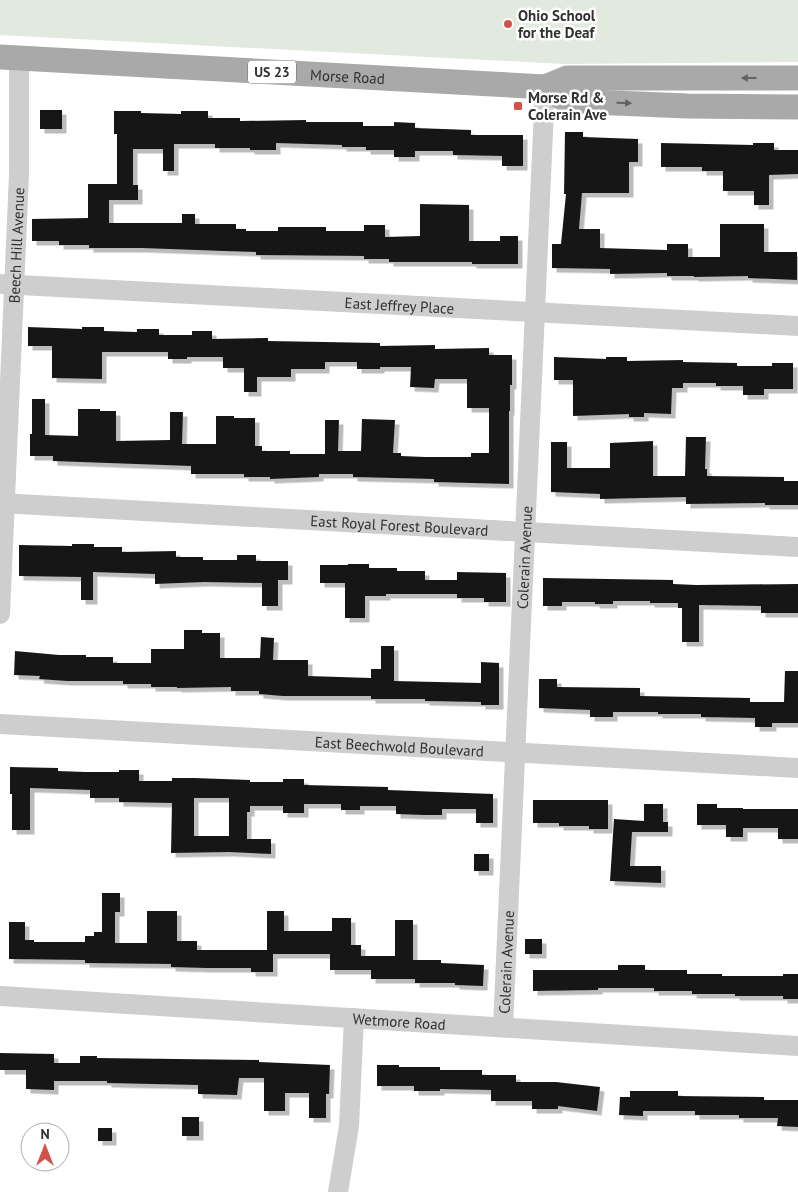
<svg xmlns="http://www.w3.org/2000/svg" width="798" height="1192" viewBox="0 0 798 1192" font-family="'PT Sans',sans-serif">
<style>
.green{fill:#e2e9de}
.building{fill:#181818;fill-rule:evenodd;filter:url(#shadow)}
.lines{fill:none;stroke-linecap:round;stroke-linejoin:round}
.minor{stroke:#cecece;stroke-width:20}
.major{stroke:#a9a9a9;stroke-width:25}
.oneway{fill:#616161}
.poi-dot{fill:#d25349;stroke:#fff;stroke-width:2}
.labels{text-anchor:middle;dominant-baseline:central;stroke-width:5;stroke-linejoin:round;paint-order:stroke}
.shield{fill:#fff;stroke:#6f6f6f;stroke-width:1}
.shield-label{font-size:14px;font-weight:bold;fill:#313131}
.poi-label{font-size:15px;font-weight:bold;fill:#313131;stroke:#fff;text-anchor:start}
.street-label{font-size:15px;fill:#313131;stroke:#fff}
</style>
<defs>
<filter id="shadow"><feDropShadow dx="4.5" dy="4.5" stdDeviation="0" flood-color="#0004"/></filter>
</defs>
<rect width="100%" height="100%" fill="#fff"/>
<path class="green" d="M 0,0 L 798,0 L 798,62 L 564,64 L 0,35 Z"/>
<path class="building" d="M 40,110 L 62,110 L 62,129 L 40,129 Z
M 114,111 L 141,111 L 141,113 L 181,114 L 181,111 L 208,111 L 208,118 L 240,118 L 240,121 L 306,120 L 306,122 L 363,122 L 363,126 L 394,126 L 394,122 L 415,123 L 415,128 L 471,130 L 471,135 L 523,135 L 523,166 L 502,166 L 502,156 L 453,155 L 453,151 L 415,151 L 415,157 L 394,157 L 394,150 L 366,150 L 366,147 L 342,147 L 342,145 L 276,143 L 276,150 L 250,150 L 250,148 L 215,148 L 215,144 L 174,144 L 174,171 L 163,171 L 163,149 L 133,149 L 133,185 L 138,185 L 138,200 L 109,200 L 109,223 L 182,223 L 182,214 L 195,214 L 195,224 L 236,224 L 236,229 L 246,229 L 246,231 L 278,231 L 278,227 L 326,227 L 326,231 L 364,231 L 364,225 L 385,225 L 385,237 L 420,236 L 420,204 L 469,205 L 469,241 L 500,241 L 500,236 L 518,236 L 518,264 L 472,264 L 472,262 L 389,262 L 389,259 L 364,259 L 364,256 L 256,255 L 256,252 L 224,251 L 142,248 L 89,248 L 89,245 L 59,245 L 59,241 L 32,241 L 32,219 L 88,218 L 88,184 L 117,184 L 117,134 L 114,134 Z
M 565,132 L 583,132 L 583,137 L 638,139 L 638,162 L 629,162 L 629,193 L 582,193 L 579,229 L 600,229 L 600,248 L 667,250 L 667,244 L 688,244 L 688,257 L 720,257 L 720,224 L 764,224 L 764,252 L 797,252 L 797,280 L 748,278 L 748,276 L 694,277 L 694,276 L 667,276 L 667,273 L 610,274 L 610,269 L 552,268 L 552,244 L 561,244 L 566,194 L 564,194 Z
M 661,143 L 753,145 L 753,143 L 774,143 L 774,150 L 798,150 L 798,174 L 769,175 L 769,205 L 754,205 L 754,191 L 723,191 L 723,171 L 702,171 L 702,167 L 661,167 Z
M 28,327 L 82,329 L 82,327 L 104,327 L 104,331 L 137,332 L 137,329 L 159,329 L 159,335 L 192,335 L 192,331 L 212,331 L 212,339 L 268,338 L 268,341 L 380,343 L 380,346 L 435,345 L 435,349 L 489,348 L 489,355 L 512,355 L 512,385 L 510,385 L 510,411 L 509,411 L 509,484 L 434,482 L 434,479 L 353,477 L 353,474 L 319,474 L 319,477 L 270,479 L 270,477 L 244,477 L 244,474 L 191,474 L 191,466 L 53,461 L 53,456 L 30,456 L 30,434 L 32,434 L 32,399 L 45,399 L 45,435 L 78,436 L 78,409 L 100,409 L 100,411 L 116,411 L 116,441 L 170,440 L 170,412 L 183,412 L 182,444 L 216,444 L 216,416 L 234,416 L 234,418 L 255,418 L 255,446 L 262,446 L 262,451 L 290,451 L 290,454 L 325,454 L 325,420 L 339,420 L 338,451 L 361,451 L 362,419 L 395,420 L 393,453 L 401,453 L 401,456 L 425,457 L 471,457 L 471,453 L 489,453 L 489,408 L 467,408 L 467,379 L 435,379 L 434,388 L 410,387 L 411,367 L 380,367 L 380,369 L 357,369 L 357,362 L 325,362 L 325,369 L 291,369 L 291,377 L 257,377 L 257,392 L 244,392 L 244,368 L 223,368 L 223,357 L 187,357 L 187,359 L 168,359 L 168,352 L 102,352 L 102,379 L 52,378 L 52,346 L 28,346 Z
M 554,357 L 606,359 L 606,357 L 627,357 L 627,361 L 683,360 L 683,362 L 737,363 L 737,366 L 772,366 L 772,363 L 793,363 L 793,389 L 764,389 L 764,395 L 743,395 L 743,386 L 716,386 L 716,383 L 683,383 L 683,388 L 672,388 L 671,414 L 644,413 L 644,417 L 629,417 L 629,414 L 573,416 L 573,380 L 554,380 Z
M 686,437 L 706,437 L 705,469 L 707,469 L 707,476 L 784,477 L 784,481 L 798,481 L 798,505 L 765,505 L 765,503 L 686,504 L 686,497 L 600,499 L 600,494 L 551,492 L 551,442 L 567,442 L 567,468 L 610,468 L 610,443 L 653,441 L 653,476 L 685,476 Z
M 72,544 L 94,544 L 94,547 L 122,547 L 122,552 L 176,551 L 176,557 L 203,557 L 203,560 L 237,560 L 237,555 L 256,555 L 256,561 L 288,561 L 288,580 L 278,580 L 278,606 L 262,606 L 262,583 L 204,582 L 155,584 L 155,574 L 93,572 L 93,600 L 81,600 L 81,577 L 19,576 L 19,545 L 72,546 Z
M 348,564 L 369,564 L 369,568 L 397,568 L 397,571 L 425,571 L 425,580 L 457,580 L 457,572 L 506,573 L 506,602 L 484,602 L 484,598 L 457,598 L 457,594 L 386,594 L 386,596 L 365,596 L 365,618 L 345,618 L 345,583 L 320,583 L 320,565 L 348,565 Z
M 543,578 L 673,580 L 673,584 L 696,585 L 798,584 L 798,613 L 761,613 L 761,606 L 699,605 L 699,642 L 682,642 L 682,608 L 678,608 L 678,603 L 650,603 L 650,601 L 613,601 L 613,604 L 595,604 L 595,602 L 562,602 L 562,606 L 543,606 Z
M 184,630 L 202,630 L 202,633 L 220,633 L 220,658 L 260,658 L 261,637 L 274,638 L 273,660 L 308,660 L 308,676 L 371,678 L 371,669 L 381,669 L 381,646 L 394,646 L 394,681 L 481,683 L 481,662 L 499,663 L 499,705 L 481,705 L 481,702 L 425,701 L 425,699 L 371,699 L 371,696 L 283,696 L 259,694 L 259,691 L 231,691 L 231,687 L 177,688 L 177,687 L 151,687 L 151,684 L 123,684 L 123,681 L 67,681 L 39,679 L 40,676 L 14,675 L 15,651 L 59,655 L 86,655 L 86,657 L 113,657 L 113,663 L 151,663 L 151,649 L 184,649 Z
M 785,671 L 798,671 L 798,723 L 772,723 L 772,727 L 755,727 L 755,718 L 701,717 L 701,714 L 658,714 L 658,712 L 613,712 L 613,717 L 590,717 L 590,710 L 539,708 L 539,679 L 557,679 L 557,687 L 640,688 L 640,696 L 750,698 L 750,702 L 784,702 Z
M 10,767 L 58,768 L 58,771 L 85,772 L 119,772 L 119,770 L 139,770 L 139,781 L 172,781 L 172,778 L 194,778 L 250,780 L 250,782 L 283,782 L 283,779 L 304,779 L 304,785 L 388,787 L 388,790 L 493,794 L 493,823 L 476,823 L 476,809 L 442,809 L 442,815 L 424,815 L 396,814 L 396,806 L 360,806 L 360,810 L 341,810 L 341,804 L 304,804 L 304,813 L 283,813 L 283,806 L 250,806 L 250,812 L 247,812 L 247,839 L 271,839 L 271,854 L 229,852 L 171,853 L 172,803 L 119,802 L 119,798 L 90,798 L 90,790 L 30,788 L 30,830 L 12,830 L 12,794 L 10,794 ZM 194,798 L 229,798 L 229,836 L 194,836 Z
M 533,800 L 608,800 L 608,829 L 589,829 L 589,826 L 559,826 L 559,823 L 533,823 Z
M 644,804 L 663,804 L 663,822 L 668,822 L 668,832 L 632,832 L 630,864 L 630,866 L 661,866 L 661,883 L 610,881 L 614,819 L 644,821 Z
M 697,804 L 717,804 L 717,808 L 743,808 L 743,809 L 798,809 L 798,839 L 778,839 L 778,828 L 743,828 L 743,837 L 726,837 L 726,825 L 697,825 Z
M 474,854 L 489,854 L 489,871 L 474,871 Z
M 102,893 L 120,893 L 120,912 L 115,912 L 115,943 L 147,943 L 147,911 L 177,911 L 177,941 L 197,941 L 197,950 L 267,950 L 267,911 L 284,911 L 284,931 L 332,931 L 332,918 L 351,918 L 351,945 L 361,945 L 361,956 L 395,956 L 395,920 L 413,920 L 413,960 L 441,960 L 441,963 L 484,965 L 483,986 L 455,985 L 455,983 L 415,983 L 415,979 L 371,979 L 371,970 L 330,970 L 330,954 L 273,954 L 273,972 L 251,972 L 251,968 L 206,968 L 171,967 L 171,964 L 85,963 L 85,960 L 9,959 L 9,922 L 25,922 L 25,940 L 34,940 L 34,942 L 85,942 L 85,936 L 94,936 L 94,932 L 102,932 Z
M 525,939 L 542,939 L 542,954 L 525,954 Z
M 618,965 L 645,965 L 645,970 L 687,970 L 687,974 L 722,974 L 722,976 L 783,976 L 783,974 L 798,974 L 798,999 L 783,999 L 783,996 L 735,996 L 735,994 L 692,994 L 692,991 L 654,991 L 654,988 L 598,988 L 598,990 L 533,991 L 533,970 L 618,970 Z
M 0,1053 L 54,1054 L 54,1063 L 80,1063 L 80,1056 L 97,1056 L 97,1058 L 259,1060 L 259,1062 L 330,1065 L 329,1094 L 326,1094 L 326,1118 L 309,1118 L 309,1093 L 285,1093 L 285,1111 L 264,1111 L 264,1078 L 239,1078 L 237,1095 L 198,1094 L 198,1085 L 107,1083 L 107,1081 L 54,1081 L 54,1090 L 26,1089 L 26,1070 L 0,1070 Z
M 377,1065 L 399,1065 L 399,1067 L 440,1067 L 440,1070 L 482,1070 L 482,1075 L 516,1075 L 516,1082 L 556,1082 L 600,1087 L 597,1111 L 558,1106 L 558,1109 L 532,1109 L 532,1101 L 491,1101 L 491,1090 L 440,1089 L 440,1091 L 414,1091 L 414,1086 L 377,1086 Z
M 630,1091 L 678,1091 L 678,1096 L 764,1097 L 764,1100 L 798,1100 L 798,1127 L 777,1126 L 778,1118 L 739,1118 L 739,1115 L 695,1115 L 695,1111 L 643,1111 L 643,1116 L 619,1115 L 620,1097 L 630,1097 Z
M 182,1117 L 199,1117 L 199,1136 L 182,1136 Z
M 98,1128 L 112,1128 L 112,1141 L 98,1141 Z"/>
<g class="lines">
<g class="minor">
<path id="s1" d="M 0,284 L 798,326"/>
<path id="s2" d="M 0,503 L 798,547"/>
<path id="s3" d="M 0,614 L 19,174 L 19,58"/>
<path id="s4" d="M 0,724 L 798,768"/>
<path id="s5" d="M 0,996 L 798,1046"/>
<path id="s6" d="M 503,1027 L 545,87"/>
<path d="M 338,1192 L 349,1126 L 354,1018"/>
</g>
<g class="major">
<path id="s7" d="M 0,57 L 545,87 L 567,78 L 798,78"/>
<path d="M 545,87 L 567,101 L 687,106 L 798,107"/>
</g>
</g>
<defs><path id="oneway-solid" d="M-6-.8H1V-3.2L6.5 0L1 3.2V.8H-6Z" transform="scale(1.25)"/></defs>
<g class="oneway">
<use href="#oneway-solid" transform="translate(749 78) rotate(180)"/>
<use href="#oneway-solid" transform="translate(624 103) rotate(2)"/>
</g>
<g class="poi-dot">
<circle cx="508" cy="24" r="5"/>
<rect x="513" y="101" width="10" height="10" rx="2.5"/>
</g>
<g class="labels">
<rect class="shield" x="248" y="60.5" width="48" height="23" rx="4"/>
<g class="shield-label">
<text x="272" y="72">US 23</text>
</g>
<g class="poi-label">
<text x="518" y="15">Ohio School<tspan x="518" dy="17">for the Deaf</tspan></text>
<text x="528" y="97">Morse Rd &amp;<tspan x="528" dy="17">Colerain Ave</tspan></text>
</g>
<g class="street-label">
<text stroke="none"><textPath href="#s7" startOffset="348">Morse Road</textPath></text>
<text stroke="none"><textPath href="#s3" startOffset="369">Beech Hill Avenue</textPath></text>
<text stroke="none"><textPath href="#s1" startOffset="400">East Jeffrey Place</textPath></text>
<text stroke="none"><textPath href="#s2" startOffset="400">East Royal Forest Boulevard</textPath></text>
<text stroke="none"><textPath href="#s6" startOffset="470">Colerain Avenue</textPath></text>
<text stroke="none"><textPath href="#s4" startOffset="400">East Beechwold Boulevard</textPath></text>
<text stroke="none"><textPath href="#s6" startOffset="65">Colerain Avenue</textPath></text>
<text stroke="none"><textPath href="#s5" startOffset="400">Wetmore Road</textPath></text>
</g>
</g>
<g transform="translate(45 1147)"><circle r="24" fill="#ffffff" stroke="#adadad"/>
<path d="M0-4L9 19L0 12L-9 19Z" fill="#d25349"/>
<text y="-8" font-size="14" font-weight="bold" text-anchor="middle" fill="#313131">N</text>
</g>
</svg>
